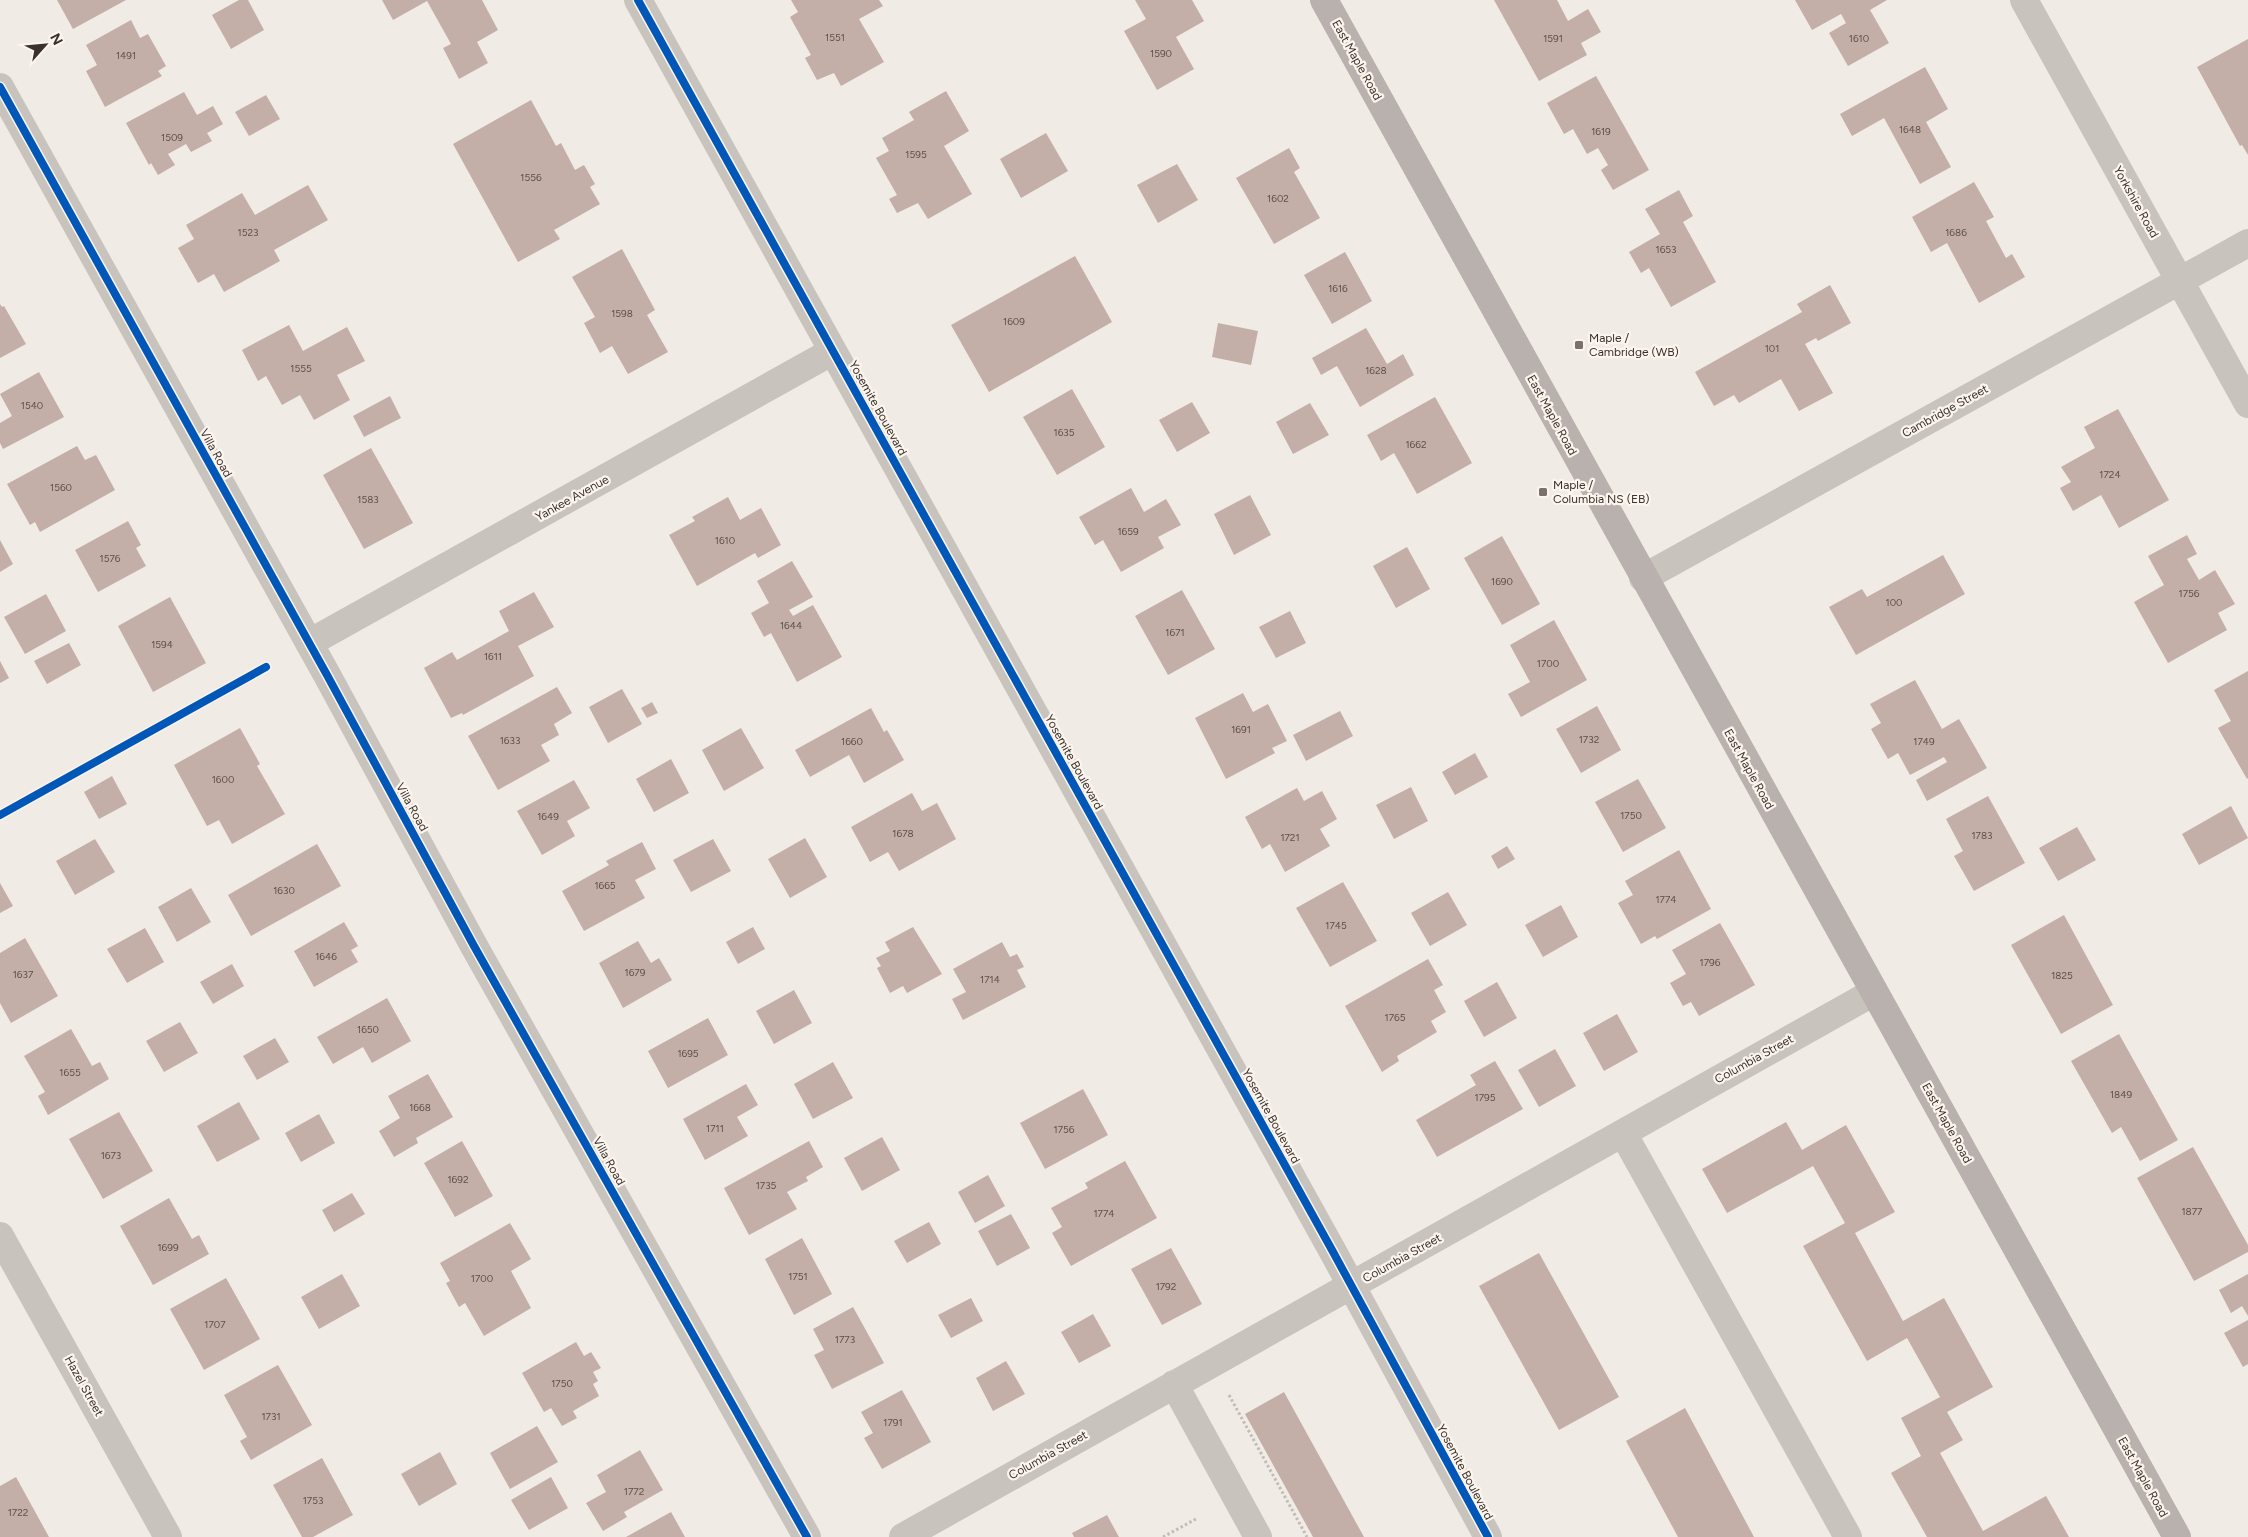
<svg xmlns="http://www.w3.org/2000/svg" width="2248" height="1537" viewBox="0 0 2248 1537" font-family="Figtree,sans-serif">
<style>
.building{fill:#c3afa7}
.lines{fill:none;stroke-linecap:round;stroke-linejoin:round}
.path{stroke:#c2bbb6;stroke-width:3;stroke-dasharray:2.5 2.5;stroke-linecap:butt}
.minor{stroke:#c9c3be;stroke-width:28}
.major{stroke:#b8b1ad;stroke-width:28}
.cycleway-casing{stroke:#fbf5ee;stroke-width:11}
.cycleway{stroke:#0057b8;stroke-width:8}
.poi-dot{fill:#7a716c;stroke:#fbf5ee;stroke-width:2}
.labels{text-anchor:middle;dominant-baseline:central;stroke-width:4.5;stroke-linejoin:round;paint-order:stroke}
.number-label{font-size:10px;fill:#5d504a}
.street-label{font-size:12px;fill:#3b302b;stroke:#fbf5ee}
.poi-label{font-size:12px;fill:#3b302b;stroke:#fbf5ee;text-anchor:start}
</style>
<rect width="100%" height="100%" fill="#f0ebe5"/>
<path class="building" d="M 57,0 L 126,0 L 73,29 Z
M 239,0 L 248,0 L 264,30 L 231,49 L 212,15 Z
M 382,0 L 482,0 L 498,30 L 477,42 L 488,63 L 459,79 L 443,48 L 451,44 L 427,1 L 393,20 Z
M 791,0 L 879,0 L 883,6 L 859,19 L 884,62 L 841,86 L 834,73 L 817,80 L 805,58 L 811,55 L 790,17 L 798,12 Z
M 1135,0 L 1192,0 L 1204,21 L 1176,37 L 1194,69 L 1157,90 L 1124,31 L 1146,19 Z
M 1494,0 L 1557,0 L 1568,21 L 1588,9 L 1601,32 L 1581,43 L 1587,55 L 1539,81 Z
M 1795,0 L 1887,0 L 1870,10 L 1889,43 L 1848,66 L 1829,33 L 1846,23 L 1841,14 L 1812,30 Z
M 131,20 L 140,38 L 148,34 L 166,66 L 158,71 L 162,76 L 105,107 L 86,71 L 97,65 L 86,45 Z
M 2248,39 L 2248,155 L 2242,145 L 2240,146 L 2197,67 Z
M 1925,67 L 1948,109 L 1926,122 L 1951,167 L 1920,184 L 1884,118 L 1852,136 L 1840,114 Z
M 1596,76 L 1649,170 L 1613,190 L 1601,170 L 1608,165 L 1598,148 L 1587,154 L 1573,129 L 1564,134 L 1547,103 Z
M 946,91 L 969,131 L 944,146 L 972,194 L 928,219 L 918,203 L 897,213 L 889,199 L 897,195 L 876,158 L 889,151 L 882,138 L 914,120 L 909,112 Z
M 184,92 L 197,115 L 213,106 L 223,124 L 207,133 L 212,141 L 191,152 L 186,144 L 168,154 L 175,165 L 158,175 L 151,163 L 149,165 L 126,123 Z
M 266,95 L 280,119 L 249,136 L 235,112 Z
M 531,100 L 556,146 L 561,143 L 575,170 L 584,165 L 595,184 L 590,187 L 600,204 L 554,230 L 560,239 L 518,262 L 453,144 Z
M 1046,133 L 1068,171 L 1021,198 L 1000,159 Z
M 1289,148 L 1300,168 L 1294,172 L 1320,218 L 1274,244 L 1236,178 Z
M 1177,164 L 1198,200 L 1158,223 L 1137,185 Z
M 1974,182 L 1994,217 L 1986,221 L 2006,258 L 2012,254 L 2025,277 L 1979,303 L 1947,243 L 1931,252 L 1912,217 Z
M 308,185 L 328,220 L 274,250 L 280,261 L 224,292 L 214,274 L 198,283 L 178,248 L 194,239 L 186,225 L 242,193 L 255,215 Z
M 1679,190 L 1693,216 L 1683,222 L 1716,282 L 1671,307 L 1649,268 L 1641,273 L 1629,252 L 1660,234 L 1645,209 Z
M 622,249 L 655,310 L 647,315 L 668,352 L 628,374 L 612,346 L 600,353 L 584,323 L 595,317 L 572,277 Z
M 1345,252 L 1372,301 L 1332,324 L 1304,275 Z
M 1075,256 L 1112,322 L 989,392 L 951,325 Z
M 1830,285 L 1851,323 L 1818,341 L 1816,338 L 1805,344 L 1833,393 L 1799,411 L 1781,379 L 1739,403 L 1734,395 L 1714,406 L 1695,372 L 1802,312 L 1797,304 Z
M 0,304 L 2,307 L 4,306 L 26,344 L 0,358 Z
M 1218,323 L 1258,331 L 1251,365 L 1212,357 Z
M 289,325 L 303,351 L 347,327 L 365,361 L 337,375 L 350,400 L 314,420 L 300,395 L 282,405 L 266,376 L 258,381 L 242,350 Z
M 1366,328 L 1387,364 L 1403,354 L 1414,375 L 1360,407 L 1337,366 L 1321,375 L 1312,358 Z
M 39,372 L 64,417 L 3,449 L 0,443 L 0,423 L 12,416 L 0,394 Z
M 1072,389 L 1105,447 L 1057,475 L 1023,417 Z
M 390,396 L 401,418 L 364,437 L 353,416 Z
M 1435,397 L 1472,463 L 1417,494 L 1394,453 L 1381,461 L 1367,435 Z
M 1192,402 L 1210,433 L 1177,452 L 1159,420 Z
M 1310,403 L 1329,435 L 1293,454 L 1276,422 Z
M 2118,409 L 2169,500 L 2119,528 L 2101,495 L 2073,511 L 2060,488 L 2071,482 L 2061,467 L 2095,448 L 2084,427 Z
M 77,446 L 85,460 L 96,455 L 115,490 L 40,532 L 35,522 L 30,525 L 7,484 Z
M 371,448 L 413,523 L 364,549 L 323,475 Z
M 1131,488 L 1144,512 L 1166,499 L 1181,525 L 1158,537 L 1164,548 L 1121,572 L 1103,540 L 1095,545 L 1079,517 Z
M 1250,495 L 1271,535 L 1234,555 L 1214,514 Z
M 728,497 L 740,520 L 761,508 L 781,545 L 758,558 L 755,553 L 697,586 L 669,535 L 695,521 L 692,517 Z
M 128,521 L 141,545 L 136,548 L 146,566 L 98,592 L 75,550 Z
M 2187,535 L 2197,554 L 2187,559 L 2199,580 L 2215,570 L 2235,604 L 2218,613 L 2227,630 L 2168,663 L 2134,602 L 2164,585 L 2148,556 Z
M 1502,536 L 1540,604 L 1502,625 L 1464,558 Z
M 0,540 L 13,564 L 0,572 Z
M 1407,547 L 1430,589 L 1396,608 L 1373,566 Z
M 1943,555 L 1965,594 L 1856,655 L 1829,607 L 1862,589 L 1867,597 Z
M 792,561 L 813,597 L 789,610 L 793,616 L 813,605 L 842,657 L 797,682 L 771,633 L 764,637 L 751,613 L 769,603 L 757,581 Z
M 1182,590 L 1215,649 L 1168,675 L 1135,616 Z
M 534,592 L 554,627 L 518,646 L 534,676 L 463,715 L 462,713 L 451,718 L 424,668 L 452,652 L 457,660 L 509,631 L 499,611 Z
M 46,594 L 66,631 L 25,654 L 4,617 Z
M 170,597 L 206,663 L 153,692 L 118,626 Z
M 1290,611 L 1306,643 L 1276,658 L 1259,627 Z
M 1554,620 L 1587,680 L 1521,717 L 1508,694 L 1530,682 L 1510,645 Z
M 69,643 L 81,665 L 47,684 L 34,661 Z
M 0,661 L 9,678 L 0,683 Z
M 2248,671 L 2248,778 L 2247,779 L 2218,728 L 2231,721 L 2214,690 Z
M 1915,680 L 1942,729 L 1959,719 L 1987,768 L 1927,801 L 1916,780 L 1947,762 L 1944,757 L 1910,775 L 1898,753 L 1888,759 L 1871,729 L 1881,723 L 1870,704 Z
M 557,687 L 572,713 L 554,724 L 559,735 L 541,745 L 550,761 L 498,790 L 468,736 Z
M 622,689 L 642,724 L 608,743 L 589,707 Z
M 1243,693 L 1253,712 L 1268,704 L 1287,741 L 1272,748 L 1275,753 L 1226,779 L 1195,718 Z
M 652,702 L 658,713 L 647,718 L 641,708 Z
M 1597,706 L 1621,750 L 1581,773 L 1556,729 Z
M 871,708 L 884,732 L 887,730 L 904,760 L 864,783 L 849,755 L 810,777 L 795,750 Z
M 1340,711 L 1353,736 L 1306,761 L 1293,735 Z
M 240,728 L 260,764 L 257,766 L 285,814 L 232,844 L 219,820 L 207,826 L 174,765 Z
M 741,728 L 764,768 L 724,791 L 702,750 Z
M 1475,753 L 1488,777 L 1455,795 L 1442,772 Z
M 671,759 L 689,793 L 654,812 L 636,779 Z
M 112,776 L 127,804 L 99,819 L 84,792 Z
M 1638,779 L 1666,828 L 1623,852 L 1595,802 Z
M 574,780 L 590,808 L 567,821 L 575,836 L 542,855 L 517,811 Z
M 1411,787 L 1428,821 L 1394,839 L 1376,805 Z
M 1297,788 L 1304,801 L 1322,791 L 1337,819 L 1320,829 L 1330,846 L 1285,872 L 1270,844 L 1262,849 L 1245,817 Z
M 912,793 L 922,811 L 937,803 L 956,839 L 899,871 L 888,852 L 870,862 L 851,827 Z
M 1988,796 L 2025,863 L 1974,891 L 1954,856 L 1963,851 L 1946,819 Z
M 2231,806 L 2248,838 L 2199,865 L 2182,834 Z
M 2077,827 L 2096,860 L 2058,881 L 2039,848 Z
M 805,838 L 827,877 L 790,898 L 768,859 Z
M 95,839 L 115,872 L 75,895 L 56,861 Z
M 713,839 L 731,871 L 691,892 L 673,860 Z
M 642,842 L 656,869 L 635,880 L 645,898 L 584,931 L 562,891 L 609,865 L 606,861 Z
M 317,844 L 341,886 L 251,936 L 228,895 Z
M 1507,846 L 1515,859 L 1498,869 L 1491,856 Z
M 1679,850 L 1711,909 L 1657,939 L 1655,936 L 1641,944 L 1618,903 L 1633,895 L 1625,881 Z
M 1343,882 L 1377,941 L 1330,967 L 1296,908 Z
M 0,883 L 13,906 L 0,913 Z
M 191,888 L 211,922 L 177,942 L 158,907 Z
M 1448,892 L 1467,925 L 1430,946 L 1411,913 Z
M 1561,905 L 1578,937 L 1543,957 L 1525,925 Z
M 2064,915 L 2113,1005 L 2061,1034 L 2011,945 Z
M 344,922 L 358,946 L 351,950 L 358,962 L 314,987 L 294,951 Z
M 1720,923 L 1755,985 L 1699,1016 L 1691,1002 L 1683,1006 L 1670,983 L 1686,974 L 1672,950 Z
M 753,927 L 765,949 L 738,964 L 726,942 Z
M 913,927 L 942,974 L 907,993 L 903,986 L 890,993 L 877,968 L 881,966 L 876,958 L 890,951 L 885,942 Z
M 145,928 L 164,962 L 127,983 L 107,949 Z
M 25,938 L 58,996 L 11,1023 L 0,1003 L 0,953 Z
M 638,941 L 651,963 L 659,958 L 672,980 L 623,1008 L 599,963 Z
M 1002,942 L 1010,957 L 1017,954 L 1024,967 L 1017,970 L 1026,987 L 963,1020 L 952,999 L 966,992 L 953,969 Z
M 1428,959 L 1443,985 L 1434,990 L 1446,1012 L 1431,1021 L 1437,1032 L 1397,1056 L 1399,1061 L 1382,1072 L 1345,1006 Z
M 232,964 L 244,986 L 213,1004 L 200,982 Z
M 1497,982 L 1517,1018 L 1484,1037 L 1464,1001 Z
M 794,990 L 812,1023 L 774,1044 L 756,1011 Z
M 387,998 L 411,1041 L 372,1063 L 363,1047 L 333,1064 L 317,1037 Z
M 1617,1014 L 1638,1052 L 1604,1071 L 1583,1033 Z
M 708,1018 L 728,1055 L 668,1088 L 648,1051 Z
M 180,1022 L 198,1053 L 164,1072 L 146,1041 Z
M 71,1029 L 92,1066 L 100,1062 L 109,1079 L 48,1115 L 38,1096 L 45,1092 L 24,1056 Z
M 2119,1034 L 2178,1140 L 2140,1161 L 2121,1127 L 2112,1133 L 2071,1061 Z
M 275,1038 L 289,1062 L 257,1080 L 243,1056 Z
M 1555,1049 L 1576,1086 L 1539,1107 L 1518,1070 Z
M 1495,1061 L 1523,1109 L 1437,1157 L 1416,1120 L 1476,1085 L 1470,1075 Z
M 833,1062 L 853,1098 L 813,1119 L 794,1084 Z
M 428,1074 L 453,1117 L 416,1138 L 418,1143 L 394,1157 L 379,1131 L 400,1118 L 388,1096 Z
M 746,1084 L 758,1105 L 737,1117 L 748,1136 L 705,1160 L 683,1119 Z
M 1083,1089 L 1108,1135 L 1045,1169 L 1020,1123 Z
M 239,1102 L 260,1139 L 217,1162 L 197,1126 Z
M 119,1112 L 153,1171 L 103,1199 L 69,1139 Z
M 319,1114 L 335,1143 L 301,1162 L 285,1133 Z
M 1786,1122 L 1802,1150 L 1846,1125 L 1895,1212 L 1855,1233 L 1903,1321 L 1944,1298 L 1993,1387 L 1947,1412 L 1963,1440 L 1940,1453 L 1983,1531 L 2046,1496 L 2069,1537 L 1927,1537 L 1891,1473 L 1921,1456 L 1901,1418 L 1940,1397 L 1907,1338 L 1867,1361 L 1803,1246 L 1845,1223 L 1813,1166 L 1727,1213 L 1702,1169 Z
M 882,1137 L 900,1170 L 862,1191 L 844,1158 Z
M 462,1141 L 493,1196 L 455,1217 L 424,1163 Z
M 809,1141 L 823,1167 L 806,1177 L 808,1181 L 787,1192 L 797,1209 L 749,1235 L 724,1188 Z
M 2193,1147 L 2248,1245 L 2248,1252 L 2194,1281 L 2137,1178 Z
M 1125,1161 L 1157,1218 L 1071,1266 L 1052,1233 L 1062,1227 L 1051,1208 L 1088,1188 L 1085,1183 Z
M 988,1175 L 1005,1206 L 975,1223 L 958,1192 Z
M 352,1193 L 365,1214 L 334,1232 L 322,1210 Z
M 169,1198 L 192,1239 L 199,1235 L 209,1254 L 153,1285 L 120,1226 Z
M 1011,1214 L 1030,1248 L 997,1266 L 978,1231 Z
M 929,1222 L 941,1244 L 907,1263 L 894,1241 Z
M 510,1223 L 531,1259 L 511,1271 L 531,1308 L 484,1336 L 465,1303 L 459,1307 L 446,1283 L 450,1281 L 440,1263 Z
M 802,1238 L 832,1294 L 794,1315 L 765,1259 Z
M 1171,1248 L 1202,1304 L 1162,1325 L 1131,1269 Z
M 1539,1253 L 1619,1397 L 1559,1430 L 1479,1286 Z
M 342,1274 L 360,1306 L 319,1329 L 301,1297 Z
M 2248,1274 L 2248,1316 L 2242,1306 L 2231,1313 L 2219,1290 Z
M 226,1278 L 260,1339 L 204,1370 L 170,1309 Z
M 971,1298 L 983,1321 L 951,1338 L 938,1315 Z
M 853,1307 L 884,1363 L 832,1389 L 814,1355 L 824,1350 L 813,1329 Z
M 1093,1314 L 1111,1346 L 1079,1363 L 1061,1332 Z
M 2248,1320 L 2248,1364 L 2243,1367 L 2224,1333 Z
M 576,1342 L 584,1356 L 591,1352 L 601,1368 L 593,1372 L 598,1381 L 593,1384 L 599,1396 L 573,1411 L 577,1418 L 562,1426 L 551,1408 L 544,1412 L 522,1373 Z
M 1006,1361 L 1025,1394 L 993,1411 L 976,1378 Z
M 278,1365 L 312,1425 L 251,1460 L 240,1441 L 247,1437 L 224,1395 Z
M 902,1390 L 931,1442 L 882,1469 L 864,1438 L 873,1433 L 861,1412 Z
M 1284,1392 L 1364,1537 L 1313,1537 L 1245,1414 Z
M 1685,1408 L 1754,1537 L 1678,1537 L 1626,1441 Z
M 537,1426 L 558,1462 L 510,1489 L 490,1453 Z
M 640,1450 L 663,1490 L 624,1512 L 627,1517 L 603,1531 L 586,1503 L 606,1492 L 597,1475 Z
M 440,1452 L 457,1484 L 419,1506 L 401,1474 Z
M 322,1458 L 353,1515 L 313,1537 L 302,1537 L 273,1485 Z
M 16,1477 L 49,1537 L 0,1537 L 0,1486 Z
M 551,1477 L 568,1508 L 529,1530 L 511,1500 Z
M 671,1512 L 685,1537 L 626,1537 Z
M 1107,1515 L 1119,1537 L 1074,1537 L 1072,1533 Z"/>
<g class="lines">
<path class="path" d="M 0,815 L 266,667
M 1229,1395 L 1307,1537
M 1163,1537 L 1196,1519"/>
<path class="minor" d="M 638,0 L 1332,1250 L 1488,1537
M 2024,0 L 2248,404
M 0,87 L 327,675 L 474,946 L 807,1537
M 1643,578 L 2248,243
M 309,643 L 833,351
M 1623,1133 L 1848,1537
M 0,1236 L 168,1537
M 1174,1384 L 1258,1537
M 903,1537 L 1874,992"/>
<path class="major" d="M 1324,0 L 2177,1537"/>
<defs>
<path id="cycleway" d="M 638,0 L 1332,1250 L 1488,1537
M 0,87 L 327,675 L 474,946 L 807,1537
M 0,815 L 266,667"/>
</defs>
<use href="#cycleway" class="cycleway-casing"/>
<use href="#cycleway" class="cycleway"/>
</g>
<g class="poi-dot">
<rect x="1574" y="340" width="10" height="10" rx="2.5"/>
<rect x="1538" y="487" width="10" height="10" rx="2.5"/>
</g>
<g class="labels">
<g class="number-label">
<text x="835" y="37">1551</text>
<text x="1553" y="38">1591</text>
<text x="1859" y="38">1610</text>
<text x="1161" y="53">1590</text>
<text x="126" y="55">1491</text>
<text x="1910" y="129">1648</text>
<text x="1601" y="131">1619</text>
<text x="172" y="137">1509</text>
<text x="916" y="154">1595</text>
<text x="531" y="177">1556</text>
<text x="1278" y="198">1602</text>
<text x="248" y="232">1523</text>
<text x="1956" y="232">1686</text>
<text x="1666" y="249">1653</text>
<text x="1338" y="288">1616</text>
<text x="622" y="313">1598</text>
<text x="1014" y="321">1609</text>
<text x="1772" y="348">101</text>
<text x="301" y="368">1555</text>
<text x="1376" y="370">1628</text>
<text x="32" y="405">1540</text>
<text x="1064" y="432">1635</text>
<text x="1416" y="444">1662</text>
<text x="2110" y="474">1724</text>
<text x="61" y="487">1560</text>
<text x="368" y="499">1583</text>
<text x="1128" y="531">1659</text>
<text x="725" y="540">1610</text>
<text x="110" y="558">1576</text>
<text x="1502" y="581">1690</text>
<text x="2189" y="593">1756</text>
<text x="1894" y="602">100</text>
<text x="791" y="625">1644</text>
<text x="1175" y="632">1671</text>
<text x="162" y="644">1594</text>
<text x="493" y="656">1611</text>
<text x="1548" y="663">1700</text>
<text x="1241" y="729">1691</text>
<text x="1589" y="739">1732</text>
<text x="510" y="740">1633</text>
<text x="852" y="741">1660</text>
<text x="1924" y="741">1749</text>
<text x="223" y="779">1600</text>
<text x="1631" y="815">1750</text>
<text x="548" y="816">1649</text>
<text x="903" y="833">1678</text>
<text x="1982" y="835">1783</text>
<text x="1290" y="837">1721</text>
<text x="605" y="885">1665</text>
<text x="284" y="890">1630</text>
<text x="1666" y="899">1774</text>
<text x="1336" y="925">1745</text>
<text x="326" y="956">1646</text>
<text x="1710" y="962">1796</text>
<text x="635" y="972">1679</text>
<text x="23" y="974">1637</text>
<text x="2062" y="975">1825</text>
<text x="990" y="979">1714</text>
<text x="1395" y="1017">1765</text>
<text x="368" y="1029">1650</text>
<text x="688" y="1053">1695</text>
<text x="70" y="1072">1655</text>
<text x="2121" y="1094">1849</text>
<text x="1485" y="1097">1795</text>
<text x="420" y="1107">1668</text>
<text x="715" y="1128">1711</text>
<text x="1064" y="1129">1756</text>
<text x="111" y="1155">1673</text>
<text x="458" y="1179">1692</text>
<text x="766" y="1185">1735</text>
<text x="2192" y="1211">1877</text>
<text x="1104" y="1213">1774</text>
<text x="168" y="1247">1699</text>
<text x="798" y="1276">1751</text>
<text x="482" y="1278">1700</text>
<text x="1166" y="1286">1792</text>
<text x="215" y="1324">1707</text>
<text x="845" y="1339">1773</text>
<text x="562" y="1383">1750</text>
<text x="271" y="1416">1731</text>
<text x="893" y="1422">1791</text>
<text x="634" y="1491">1772</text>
<text x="313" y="1500">1753</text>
<text x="18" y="1512">1722</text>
</g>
<g class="street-label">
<text transform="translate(1357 60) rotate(61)">East Maple Road</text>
<text transform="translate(2136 202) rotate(61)">Yorkshire Road</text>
<text transform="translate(878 408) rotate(61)">Yosemite Boulevard</text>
<text transform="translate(1945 411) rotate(-29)">Cambridge Street</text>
<text transform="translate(1552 415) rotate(61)">East Maple Road</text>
<text transform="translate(216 453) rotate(61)">Villa Road</text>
<text transform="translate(572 498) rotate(-29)">Yankee Avenue</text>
<text transform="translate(1074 762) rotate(61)">Yosemite Boulevard</text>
<text transform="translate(1749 769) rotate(61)">East Maple Road</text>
<text transform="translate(412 807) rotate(61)">Villa Road</text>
<text transform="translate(1754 1059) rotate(-29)">Columbia Street</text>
<text transform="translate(1271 1116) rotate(61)">Yosemite Boulevard</text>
<text transform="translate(1947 1123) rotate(61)">East Maple Road</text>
<text transform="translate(609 1161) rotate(61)">Villa Road</text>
<text transform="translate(1402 1258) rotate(-29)">Columbia Street</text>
<text transform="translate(84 1386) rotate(61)">Hazel Street</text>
<text transform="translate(1048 1455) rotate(-29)">Columbia Street</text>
<text transform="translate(1465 1472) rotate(62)">Yosemite Boulevard</text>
<text transform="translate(2143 1477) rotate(61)">East Maple Road</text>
</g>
<g class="poi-label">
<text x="1589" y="338">Maple /<tspan x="1589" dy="14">Cambridge (WB)</tspan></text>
<text x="1553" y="485">Maple /<tspan x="1553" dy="14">Columbia NS (EB)</tspan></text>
</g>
</g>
<g transform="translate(45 45) rotate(63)" stroke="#fbf5ee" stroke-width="4" paint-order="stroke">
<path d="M0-4L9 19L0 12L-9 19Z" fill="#3b302b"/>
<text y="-8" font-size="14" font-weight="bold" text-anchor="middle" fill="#3b302b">N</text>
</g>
</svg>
